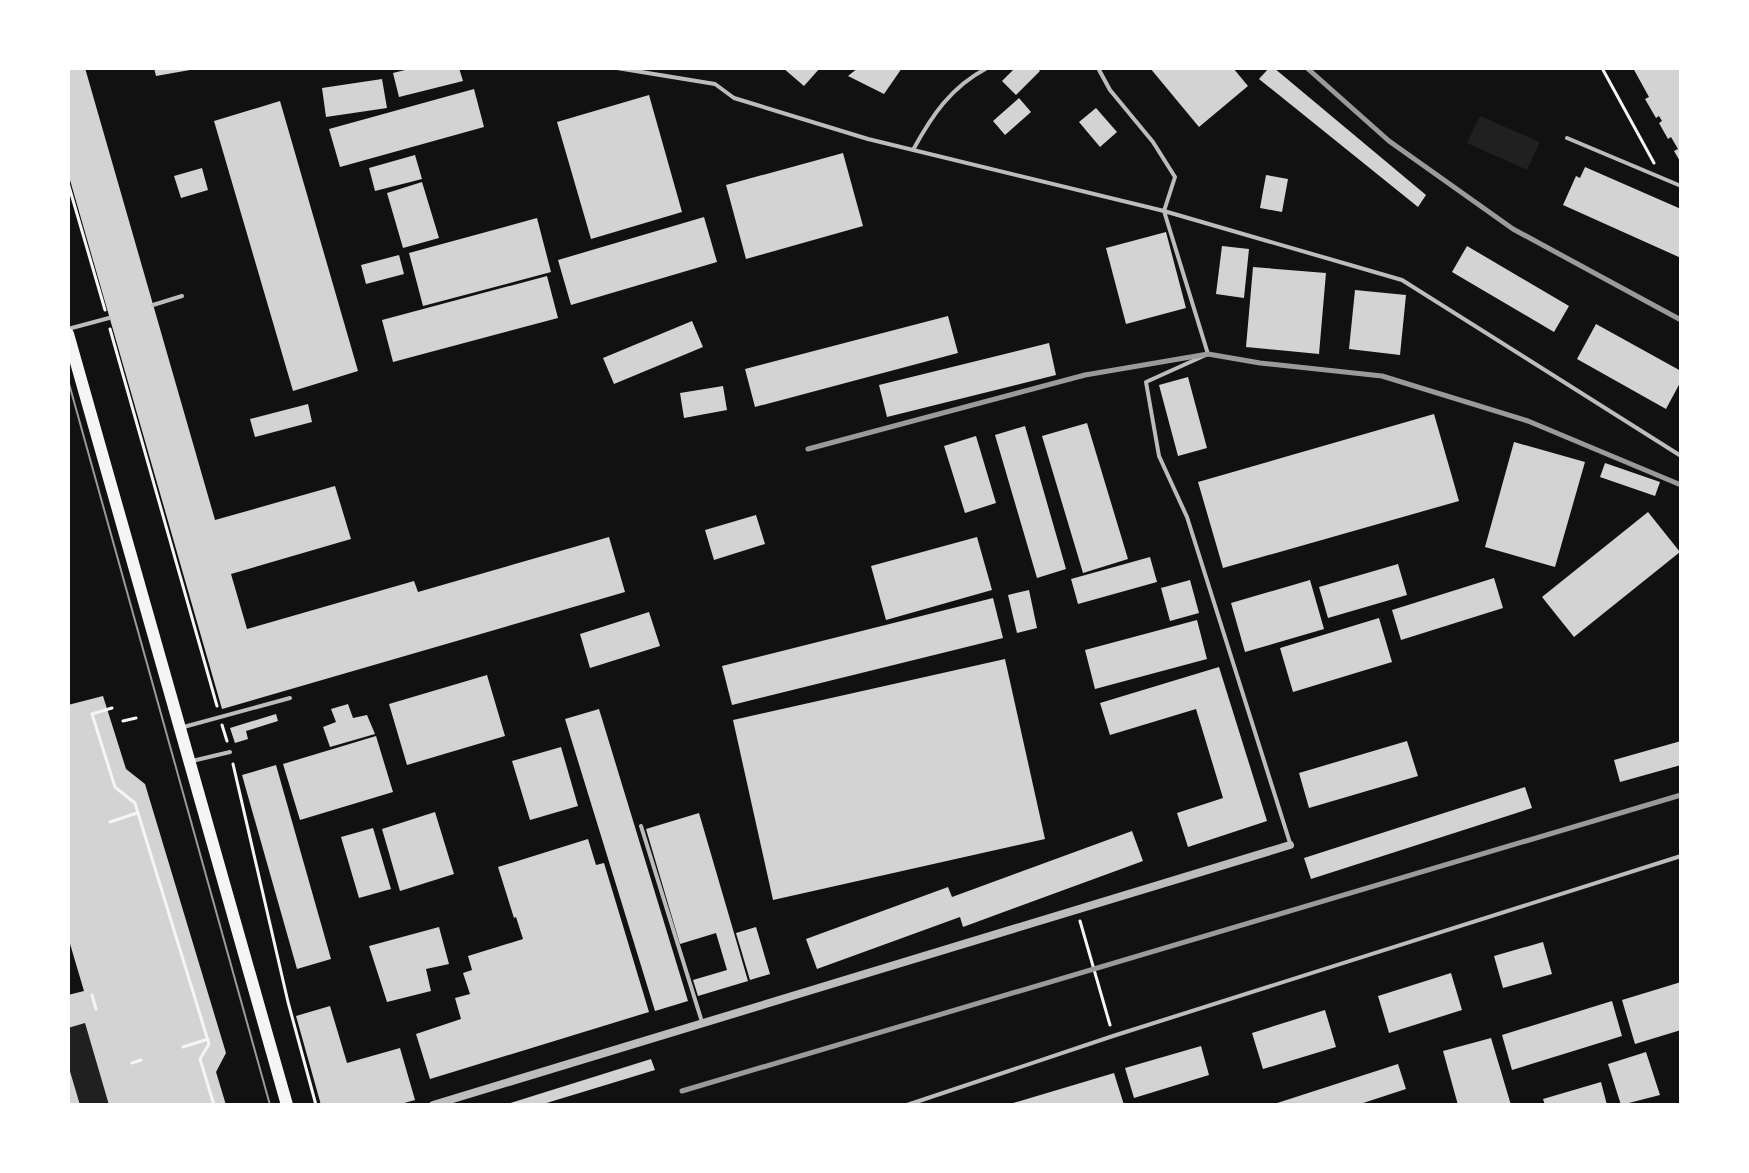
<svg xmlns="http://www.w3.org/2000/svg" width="1749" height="1173" viewBox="0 0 1749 1173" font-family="'Fira Sans Condensed',sans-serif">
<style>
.green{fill:#202020}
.building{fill:#d3d3d3}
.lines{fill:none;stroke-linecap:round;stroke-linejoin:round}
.path{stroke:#f5f5f5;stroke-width:3}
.service{stroke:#bcbcbc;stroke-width:4}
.minor{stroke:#bcbcbc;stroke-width:8}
.secondary{stroke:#f5f5f5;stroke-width:12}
.tram{stroke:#9a9a9a;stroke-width:2}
.rail{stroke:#9a9a9a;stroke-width:5}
</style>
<rect width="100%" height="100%" fill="#111"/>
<path class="green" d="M 1480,116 L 1540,142 L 1527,170 L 1467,143 Z
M 85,1023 L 109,1104 L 80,1105 L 68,1065 L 68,1028 Z"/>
<path class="building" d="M 68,68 L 85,68 L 215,520 L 335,486 L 351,539 L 231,574 L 247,629 L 414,581 L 418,592 L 609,537 L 625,592 L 222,709 L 68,173 Z
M 154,68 L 190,68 L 190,70 L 156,76 Z
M 413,68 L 459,68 L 463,81 L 399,97 L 393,73 Z
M 783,68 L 820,68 L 804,86 Z
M 858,68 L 902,68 L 884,94 L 848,76 Z
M 1015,68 L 1037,68 L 1040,71 L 1016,95 L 1002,81 Z
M 1150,68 L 1233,68 L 1248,86 L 1199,127 Z
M 1269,68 L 1274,68 L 1426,195 L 1418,207 L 1259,79 Z
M 1633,68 L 1681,70 L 1681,163 L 1674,151 L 1678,149 L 1671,137 L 1668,139 L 1659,123 L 1662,121 L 1659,116 L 1656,118 L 1645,99 L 1649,97 Z
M 382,79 L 387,108 L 326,117 L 322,88 Z
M 474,89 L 484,127 L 340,167 L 329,129 Z
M 649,95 L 682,212 L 591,239 L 557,122 Z
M 1019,98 L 1031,112 L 1005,135 L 993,121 Z
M 280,101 L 358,371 L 293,391 L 214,121 Z
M 1096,108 L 1117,132 L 1100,147 L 1079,122 Z
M 843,153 L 863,226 L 746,259 L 726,185 Z
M 415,155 L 422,179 L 375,191 L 369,168 Z
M 1585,167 L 1681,209 L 1681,258 L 1563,205 L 1576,176 L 1580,178 Z
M 202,168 L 208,190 L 181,198 L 174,176 Z
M 1266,175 L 1288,179 L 1282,212 L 1260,208 Z
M 422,182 L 439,238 L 403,248 L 387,193 Z
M 704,217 L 717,262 L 571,305 L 558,260 Z
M 537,218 L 551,272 L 423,306 L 409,253 Z
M 1166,232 L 1186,308 L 1126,324 L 1106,248 Z
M 1222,246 L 1249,249 L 1244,298 L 1216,294 Z
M 1467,246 L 1569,306 L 1554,332 L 1452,272 Z
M 399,255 L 404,274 L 366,284 L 361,265 Z
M 1253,267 L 1326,273 L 1319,354 L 1246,347 Z
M 547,276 L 558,318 L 393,362 L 382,320 Z
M 1355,290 L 1406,295 L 1400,355 L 1349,349 Z
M 948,316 L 958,353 L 755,407 L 745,369 Z
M 692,321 L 703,347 L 614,384 L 603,358 Z
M 1596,324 L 1681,371 L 1681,381 L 1666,409 L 1577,359 Z
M 1049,343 L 1056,375 L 887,417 L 879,385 Z
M 1188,377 L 1207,448 L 1178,456 L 1159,385 Z
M 723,386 L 727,410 L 684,418 L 680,393 Z
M 308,404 L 312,422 L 255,437 L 250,419 Z
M 1434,414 L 1459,501 L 1223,568 L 1198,482 Z
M 1087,423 L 1128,559 L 1083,573 L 1042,436 Z
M 1025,426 L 1066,569 L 1037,578 L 995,435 Z
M 976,436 L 996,503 L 965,513 L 944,446 Z
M 1514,442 L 1585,462 L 1555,567 L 1485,547 Z
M 1605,463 L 1660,482 L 1655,496 L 1600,477 Z
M 1648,512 L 1680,552 L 1574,637 L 1542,597 Z
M 756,515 L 765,544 L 714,560 L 705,530 Z
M 977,537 L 992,590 L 886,620 L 871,566 Z
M 1150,557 L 1157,582 L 1078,604 L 1071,579 Z
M 1398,564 L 1407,595 L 1328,618 L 1319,587 Z
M 1494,578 L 1503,608 L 1401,640 L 1392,610 Z
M 1190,580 L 1199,613 L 1170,621 L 1161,588 Z
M 1310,580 L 1324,629 L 1245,652 L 1231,603 Z
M 1029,590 L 1037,628 L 1017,633 L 1008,595 Z
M 993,598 L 1003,638 L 732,705 L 722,666 Z
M 649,612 L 660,646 L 590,668 L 580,634 Z
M 1379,618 L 1392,662 L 1293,692 L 1280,648 Z
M 1197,620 L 1207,659 L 1095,689 L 1085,650 Z
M 1005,659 L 1045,839 L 773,900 L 733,720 Z
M 1219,667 L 1267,821 L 1188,847 L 1177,813 L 1223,798 L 1196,709 L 1110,735 L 1100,703 Z
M 487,675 L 505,736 L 407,765 L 389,704 Z
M 103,696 L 126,769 L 145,784 L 226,1053 L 216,1072 L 226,1105 L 109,1105 L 85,1023 L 68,1028 L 68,995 L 84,991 L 68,937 L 68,705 Z
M 348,704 L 353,718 L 367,715 L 375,734 L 330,747 L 323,727 L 336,722 L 331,709 Z
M 599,709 L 688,1001 L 655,1011 L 565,719 Z
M 276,714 L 278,721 L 246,731 L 248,739 L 235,743 L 230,728 Z
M 376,736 L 393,792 L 300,820 L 283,764 Z
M 1407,741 L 1418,776 L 1309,808 L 1299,773 Z
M 1681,741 L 1681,765 L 1620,782 L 1614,760 Z
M 561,747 L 578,806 L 530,820 L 512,761 Z
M 276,765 L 331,959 L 297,969 L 242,775 Z
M 1525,787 L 1532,808 L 1311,879 L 1304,858 Z
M 435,812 L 454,874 L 400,891 L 382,829 Z
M 699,813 L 748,981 L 698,996 L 693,980 L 727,970 L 716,933 L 680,944 L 646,829 Z
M 373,828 L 391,889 L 359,898 L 341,837 Z
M 1132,831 L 1143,861 L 963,927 L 960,917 L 817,969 L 806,939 L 948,887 L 952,897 Z
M 588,839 L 596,865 L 604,863 L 649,1012 L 430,1079 L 416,1034 L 461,1019 L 455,998 L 470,994 L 463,973 L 472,970 L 468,956 L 523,939 L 516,917 L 514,918 L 498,867 Z
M 439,927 L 449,964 L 426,969 L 431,991 L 387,1002 L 369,946 Z
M 756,927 L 770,974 L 750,980 L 736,933 Z
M 1543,942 L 1552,974 L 1503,988 L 1494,956 Z
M 1451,973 L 1462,1010 L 1389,1033 L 1378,996 Z
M 1681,982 L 1681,1030 L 1635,1044 L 1622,1000 Z
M 1612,1001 L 1622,1036 L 1512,1070 L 1502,1035 Z
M 330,1006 L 347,1063 L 400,1048 L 415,1100 L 397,1105 L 321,1105 L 296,1016 Z
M 1325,1010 L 1336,1047 L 1263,1069 L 1252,1033 Z
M 1491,1038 L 1511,1105 L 1458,1105 L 1443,1051 Z
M 1201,1046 L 1209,1075 L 1134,1098 L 1125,1068 Z
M 1646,1052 L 1660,1095 L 1621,1105 L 1608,1064 Z
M 651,1059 L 655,1070 L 540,1105 L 504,1105 Z
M 1398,1064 L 1406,1089 L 1357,1105 L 1271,1105 Z
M 68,1068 L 69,1068 L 80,1105 L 68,1105 Z
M 1114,1073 L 1124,1105 L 1010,1105 L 1010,1104 Z
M 1601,1082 L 1607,1105 L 1545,1105 L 1543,1099 Z"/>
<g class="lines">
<path class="path" d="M 1602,68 L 1654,163
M 68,183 L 105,310
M 110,329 L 217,706
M 112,708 L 92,714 L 115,787 L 135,803 L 138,813 L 209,1044 L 200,1059 L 214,1105
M 123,721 L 136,718
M 222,725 L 227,741
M 233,764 L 288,1002 L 316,1105
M 110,822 L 137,813
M 1080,921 L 1110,1025
M 92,995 L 96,1009
M 183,1047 L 208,1039
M 132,1063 L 141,1060"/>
<path class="service" d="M 617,68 L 715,84 L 734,98 L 868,139 L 1164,211 L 1402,280 L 1681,456
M 1098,68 L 1110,90 L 1153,142 L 1175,177 L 1164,211 L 1208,354 L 1146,382 L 1159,456 L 1187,517 L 1290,843
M 1567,138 L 1681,186
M 913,150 C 932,115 951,87 987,68
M 153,305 L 182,296
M 68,329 L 109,318
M 180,728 L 290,698
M 192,761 L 230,752
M 641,826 L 702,1022
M 907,1105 L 1113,1036 L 1681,856"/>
<path class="minor" d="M 433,1105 L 1290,845"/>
<path class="secondary" d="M 68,334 L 287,1105"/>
<path class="tram" d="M 68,380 L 270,1105"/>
<path class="rail" d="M 1307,68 L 1389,141 L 1513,229 L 1681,320
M 808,449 L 1085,375 L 1208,354 L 1260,363 L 1382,376 L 1528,421 L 1681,485
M 682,1091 L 1681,795"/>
</g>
<rect width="1749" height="1173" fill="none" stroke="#ffffff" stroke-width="140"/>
</svg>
